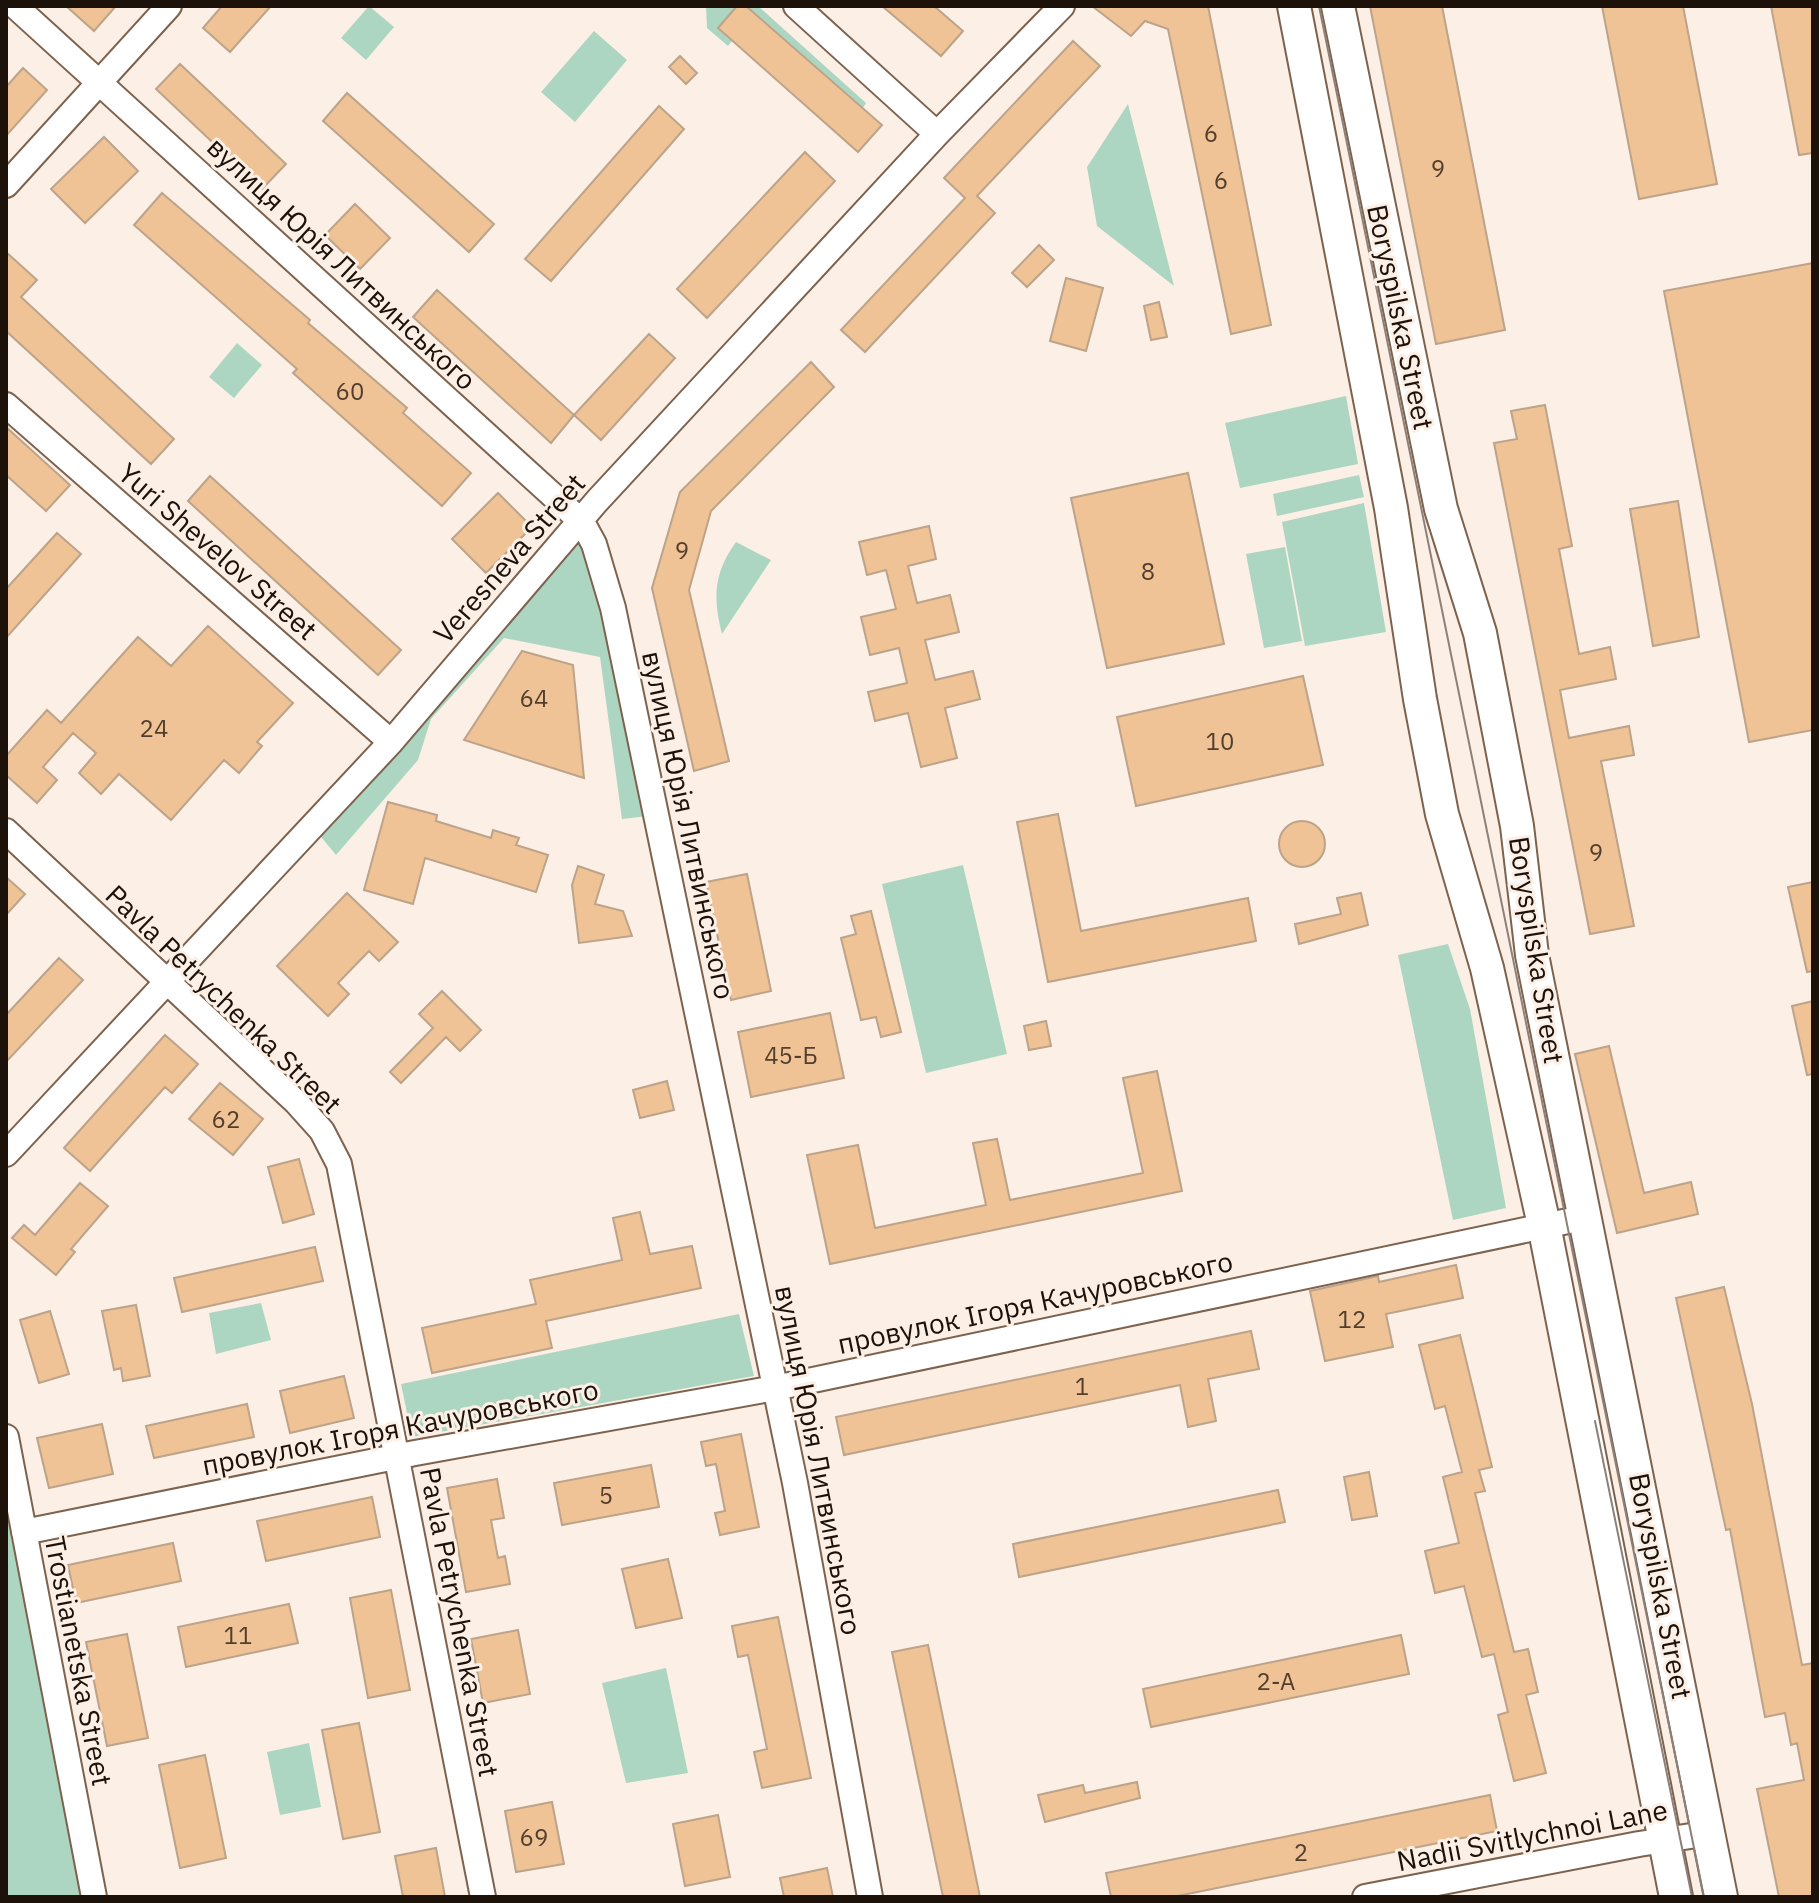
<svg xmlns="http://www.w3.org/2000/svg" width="1819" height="1903" viewBox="0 0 1819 1903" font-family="'IBM Plex Sans',sans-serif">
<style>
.green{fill:#add6c2}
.building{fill:#efc395;stroke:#bca389;stroke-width:2}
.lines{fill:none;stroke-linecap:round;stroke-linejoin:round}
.minor-casing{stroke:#7d624e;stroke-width:28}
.major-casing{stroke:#7d624e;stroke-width:36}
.minor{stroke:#fff;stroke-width:24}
.major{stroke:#fff;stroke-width:32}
.tram{stroke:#8c8078;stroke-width:2}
.labels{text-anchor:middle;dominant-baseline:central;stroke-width:6;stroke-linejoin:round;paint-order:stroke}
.number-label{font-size:24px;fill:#523e2d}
.street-label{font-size:28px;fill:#1d120a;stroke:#fcefe6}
</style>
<rect width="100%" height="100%" fill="#fcefe6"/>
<path class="green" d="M 369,6 L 394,27 L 366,60 L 341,38 Z
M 706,6 L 737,6 L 718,28 L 732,41 L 728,46 L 707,28 Z
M 746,6 L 758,6 L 866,103 L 863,108 Z
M 594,31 L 627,60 L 575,122 L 541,92 Z
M 1128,104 L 1174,286 L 1097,226 L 1087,167 Z
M 237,343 L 262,365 L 234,398 L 209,377 Z
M 1346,396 L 1358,464 L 1240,488 L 1225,423 Z
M 1359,475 L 1364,497 L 1277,516 L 1273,494 Z
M 1364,503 L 1386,632 L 1305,646 L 1282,522 Z
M 582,522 L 656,815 L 622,819 L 600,657 L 504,638 L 431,719 L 418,760 L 336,855 L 312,826 Z
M 736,542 L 771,560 L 722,634 C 713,598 713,574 736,542 Z
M 1285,547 L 1302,641 L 1264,648 L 1246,554 Z
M 963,865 L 1007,1054 L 926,1073 L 882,884 Z
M 1448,944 L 1470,1009 L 1506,1208 L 1453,1220 L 1398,955 Z
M 261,1303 L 271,1340 L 216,1354 L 209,1313 Z
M 739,1314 L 754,1376 L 412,1437 L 401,1384 Z
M 6,1482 L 81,1897 L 6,1897 Z
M 666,1668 L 688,1773 L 626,1783 L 602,1683 Z
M 309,1743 L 321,1807 L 280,1815 L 267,1752 Z"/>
<path class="building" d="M 66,6 L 116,6 L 94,31 Z
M 222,6 L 271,6 L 230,52 L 203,28 Z
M 737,6 L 746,6 L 882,125 L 858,152 L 718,28 Z
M 882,6 L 934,6 L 963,31 L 941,56 Z
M 1092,6 L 1208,6 L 1271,325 L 1231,334 L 1168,29 L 1145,21 L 1131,36 Z
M 1370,6 L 1442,6 L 1505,330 L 1436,344 Z
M 1602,6 L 1683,6 L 1717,184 L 1639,199 Z
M 1771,6 L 1813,6 L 1813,153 L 1799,155 Z
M 1073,41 L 1100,66 L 977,196 L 995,213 L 865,352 L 841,330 L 965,198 L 944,178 Z
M 680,56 L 697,73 L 686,84 L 669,67 Z
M 180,64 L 286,164 L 262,189 L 156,89 Z
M 23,68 L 47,90 L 6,136 L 6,87 Z
M 347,93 L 494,224 L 469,252 L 323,121 Z
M 659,106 L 684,129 L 551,281 L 525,259 Z
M 104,137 L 138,171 L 85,223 L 51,189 Z
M 805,152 L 835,181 L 707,318 L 677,289 Z
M 162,193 L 310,320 L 308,323 L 407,408 L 403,413 L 471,473 L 442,506 L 293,373 L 297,369 L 134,225 Z
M 355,204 L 390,238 L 360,269 L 325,235 Z
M 1039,245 L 1054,260 L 1027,287 L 1012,273 Z
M 6,252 L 37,280 L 21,297 L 174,439 L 151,464 L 6,331 Z
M 1813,263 L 1813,730 L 1749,742 L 1664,291 Z
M 1066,278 L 1103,288 L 1086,351 L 1050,341 Z
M 437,290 L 574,415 L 551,443 L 413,317 Z
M 1159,302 L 1167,337 L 1151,340 L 1144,306 Z
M 649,334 L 675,358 L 601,440 L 574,415 Z
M 811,362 L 834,387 L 711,511 L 689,590 L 729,761 L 694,771 L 652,588 L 680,492 Z
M 1545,405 L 1572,546 L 1559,549 L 1579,654 L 1610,647 L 1616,679 L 1560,690 L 1569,738 L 1629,726 L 1634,755 L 1601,761 L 1634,926 L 1590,934 L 1494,443 L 1517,439 L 1511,411 Z
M 6,427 L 70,485 L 46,511 L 6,475 Z
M 1188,473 L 1224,644 L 1107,668 L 1071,498 Z
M 210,476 L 401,650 L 378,675 L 188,501 Z
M 498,493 L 532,527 L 486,573 L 452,539 Z
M 1678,501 L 1699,637 L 1653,646 L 1630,509 Z
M 929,526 L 936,559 L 908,566 L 917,603 L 950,595 L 959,632 L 925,640 L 935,680 L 973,671 L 980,699 L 945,708 L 957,758 L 921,767 L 908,713 L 875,721 L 868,692 L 907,683 L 899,648 L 870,655 L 861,617 L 896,609 L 886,570 L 867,575 L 859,542 Z
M 57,533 L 81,554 L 6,638 L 6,589 Z
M 208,626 L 293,703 L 257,742 L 262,746 L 239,773 L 224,760 L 171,820 L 119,774 L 101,794 L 79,773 L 96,753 L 73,733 L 43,767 L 57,780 L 37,803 L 6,775 L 6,756 L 47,710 L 61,723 L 138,637 L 171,666 Z
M 522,651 L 573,665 L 584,778 L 464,740 Z
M 1303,676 L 1323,765 L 1136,806 L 1117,717 Z
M 388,802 L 437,815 L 436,821 L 491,838 L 493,830 L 519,838 L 516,845 L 548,855 L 536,892 L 425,858 L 413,904 L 364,890 Z
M 1058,814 L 1081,931 L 1248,898 L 1256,941 L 1048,982 L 1017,822 Z
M1279 844a23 23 0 1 1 46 0a23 23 0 1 1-46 0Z
M 578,866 L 604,875 L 595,904 L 623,911 L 632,936 L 579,943 L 572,885 Z
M 747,874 L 771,991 L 731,1000 L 706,882 Z
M 6,877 L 25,894 L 6,915 Z
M 1813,882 L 1813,971 L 1807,972 L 1788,887 Z
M 347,893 L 398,942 L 379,961 L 369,951 L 338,983 L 349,994 L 328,1016 L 277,966 Z
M 1361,893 L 1368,925 L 1299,944 L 1295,924 L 1341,914 L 1337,898 Z
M 871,911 L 901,1032 L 881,1037 L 876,1017 L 861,1020 L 841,938 L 856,934 L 851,916 Z
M 59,958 L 83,980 L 6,1062 L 6,1015 Z
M 442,991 L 481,1030 L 460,1051 L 446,1037 L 401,1083 L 390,1072 L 433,1028 L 419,1014 Z
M 1813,1001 L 1813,1074 L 1807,1075 L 1792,1006 Z
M 830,1013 L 844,1078 L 751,1097 L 738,1032 Z
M 1046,1021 L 1051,1046 L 1029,1050 L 1024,1026 Z
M 165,1035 L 198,1064 L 172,1093 L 165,1087 L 90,1171 L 64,1148 Z
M 1609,1046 L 1644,1193 L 1691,1182 L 1698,1214 L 1617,1233 L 1575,1054 Z
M 1157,1071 L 1182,1191 L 830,1264 L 807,1155 L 858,1145 L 875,1228 L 986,1205 L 973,1143 L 997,1139 L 1010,1200 L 1143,1173 L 1123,1078 Z
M 667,1081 L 674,1110 L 640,1118 L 633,1090 Z
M 220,1083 L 263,1119 L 233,1155 L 189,1119 Z
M 299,1159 L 314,1214 L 283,1223 L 268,1167 Z
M 80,1183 L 108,1206 L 71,1249 L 75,1252 L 56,1275 L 12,1238 L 24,1225 L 35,1235 Z
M 640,1212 L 650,1254 L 692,1246 L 701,1288 L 546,1321 L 552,1348 L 432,1373 L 422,1328 L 536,1304 L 530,1280 L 622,1260 L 613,1218 Z
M 315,1247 L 323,1281 L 182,1312 L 174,1278 Z
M 1456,1265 L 1463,1298 L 1386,1314 L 1393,1347 L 1325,1361 L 1310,1291 L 1378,1276 L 1379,1282 Z
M 1724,1287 L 1752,1404 L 1802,1665 L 1813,1663 L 1813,1897 L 1779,1897 L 1757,1789 L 1804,1780 L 1797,1743 L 1791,1745 L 1785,1713 L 1765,1717 L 1730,1529 L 1726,1530 L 1676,1298 Z
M 136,1305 L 150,1376 L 123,1381 L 121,1368 L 114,1370 L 102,1311 Z
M 50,1311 L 69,1374 L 39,1383 L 20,1320 Z
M 1251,1331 L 1259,1369 L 1208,1379 L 1216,1421 L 1188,1427 L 1180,1385 L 844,1455 L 836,1417 Z
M 1460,1335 L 1492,1467 L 1479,1470 L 1485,1491 L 1475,1493 L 1514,1652 L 1528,1649 L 1538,1692 L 1526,1695 L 1546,1773 L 1514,1781 L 1498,1715 L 1508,1712 L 1494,1654 L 1482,1657 L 1464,1586 L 1435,1593 L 1425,1551 L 1459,1543 L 1443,1477 L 1462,1472 L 1445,1406 L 1435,1409 L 1419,1345 Z
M 344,1376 L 354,1418 L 290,1433 L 280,1391 Z
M 247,1404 L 254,1437 L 154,1458 L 146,1426 Z
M 102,1424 L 113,1474 L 49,1488 L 37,1438 Z
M 741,1434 L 759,1527 L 720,1535 L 715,1513 L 725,1511 L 716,1464 L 706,1466 L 701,1442 Z
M 651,1465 L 659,1507 L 562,1525 L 554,1483 Z
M 1369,1472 L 1377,1516 L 1352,1520 L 1344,1477 Z
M 497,1479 L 504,1518 L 491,1520 L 498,1558 L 505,1556 L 510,1584 L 466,1592 L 447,1488 Z
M 1278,1490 L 1285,1522 L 1019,1577 L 1013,1544 Z
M 372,1497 L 380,1537 L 266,1561 L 257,1521 Z
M 173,1543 L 181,1581 L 76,1603 L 68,1565 Z
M 668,1559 L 682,1618 L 636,1628 L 622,1569 Z
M 391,1590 L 410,1690 L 368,1698 L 350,1598 Z
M 289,1604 L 298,1643 L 186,1667 L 178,1627 Z
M 778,1617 L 811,1778 L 762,1788 L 754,1752 L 767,1749 L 748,1655 L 738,1657 L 732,1626 Z
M 518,1630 L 530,1694 L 483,1703 L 471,1639 Z
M 127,1634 L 148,1738 L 107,1746 L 86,1642 Z
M 1401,1635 L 1409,1674 L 1151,1727 L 1143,1689 Z
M 928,1645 L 980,1897 L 943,1897 L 892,1652 Z
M 359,1723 L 380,1832 L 343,1839 L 322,1730 Z
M 205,1755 L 226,1858 L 180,1868 L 159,1765 Z
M 1137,1782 L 1140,1798 L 1045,1822 L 1038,1795 L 1083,1785 L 1085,1793 Z
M 1490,1795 L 1497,1831 L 1173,1897 L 1111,1897 L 1106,1873 Z
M 552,1802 L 564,1864 L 516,1872 L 505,1811 Z
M 718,1815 L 730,1877 L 685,1886 L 673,1824 Z
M 436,1848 L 445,1897 L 403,1897 L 395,1856 Z
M 827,1868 L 833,1897 L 784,1897 L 780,1878 Z"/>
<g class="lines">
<defs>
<path id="minor" d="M 15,6 L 582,522 L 594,544 L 613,608 L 795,1483 L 870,1897
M 796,6 L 937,134
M 6,185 L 169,6
M 6,405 L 391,742
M 6,831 L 296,1102 L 322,1131 L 339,1164 L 483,1897
M 6,1154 L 391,742 L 597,501 L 937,134 L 1062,6
M 6,1437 L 94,1897
M 24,1532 L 415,1453 L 775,1388 L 1587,1217
M 1365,1897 L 1639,1844 L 1710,1833"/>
<path id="major" d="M 1294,6 L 1391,508 L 1420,699 L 1442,814 L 1487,968 L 1544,1225 L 1676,1897
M 1338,6 L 1441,509 L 1480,633 L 1517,826 L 1532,955 L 1721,1897"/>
</defs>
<use href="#minor" class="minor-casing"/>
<use href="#major" class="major-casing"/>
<use href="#minor" class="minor"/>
<use href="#major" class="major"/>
<path class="tram" d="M 1319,6 L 1704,1897
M 1595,1421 L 1692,1897"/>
</g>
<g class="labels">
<g class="number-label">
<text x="1211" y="133">6</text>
<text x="1438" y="168">9</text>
<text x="1221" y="180">6</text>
<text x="350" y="391">60</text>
<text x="682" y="550">9</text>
<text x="1148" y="571">8</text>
<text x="534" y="698">64</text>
<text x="154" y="728">24</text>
<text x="1220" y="741">10</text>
<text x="1596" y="852">9</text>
<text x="791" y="1055">45-Б</text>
<text x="226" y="1119">62</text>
<text x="1352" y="1319">12</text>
<text x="1082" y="1386">1</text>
<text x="606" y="1495">5</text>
<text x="238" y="1635">11</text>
<text x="1276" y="1681">2-А</text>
<text x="534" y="1837">69</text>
<text x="1301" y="1852">2</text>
</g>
<g class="street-label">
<text transform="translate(342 263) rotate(43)">вулиця Юрія Литвинського</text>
<text transform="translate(1401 317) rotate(78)">Boryspilska Street</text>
<text transform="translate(218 551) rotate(41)">Yuri Shevelov Street</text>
<text transform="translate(509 558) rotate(-49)">Veresneva Street</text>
<text transform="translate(689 825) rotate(78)">вулиця Юрія Литвинського</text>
<text transform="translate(1537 950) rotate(81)">Boryspilska Street</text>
<text transform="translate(224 999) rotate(44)">Pavla Petrychenka Street</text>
<text transform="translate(1035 1302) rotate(-12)">провулок Ігоря Качуровського</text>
<text transform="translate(400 1427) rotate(-11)">провулок Ігоря Качуровського</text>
<text transform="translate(819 1460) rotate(79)">вулиця Юрія Литвинського</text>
<text transform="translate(1661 1586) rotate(79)">Boryspilska Street</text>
<text transform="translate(460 1622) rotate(79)">Pavla Petrychenka Street</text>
<text transform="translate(79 1661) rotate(79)">Trostianetska Street</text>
<text transform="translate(1532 1835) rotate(-11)">Nadii Svitlychnoi Lane</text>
</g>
</g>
<rect width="1819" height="1903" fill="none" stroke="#1d120a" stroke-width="16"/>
</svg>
